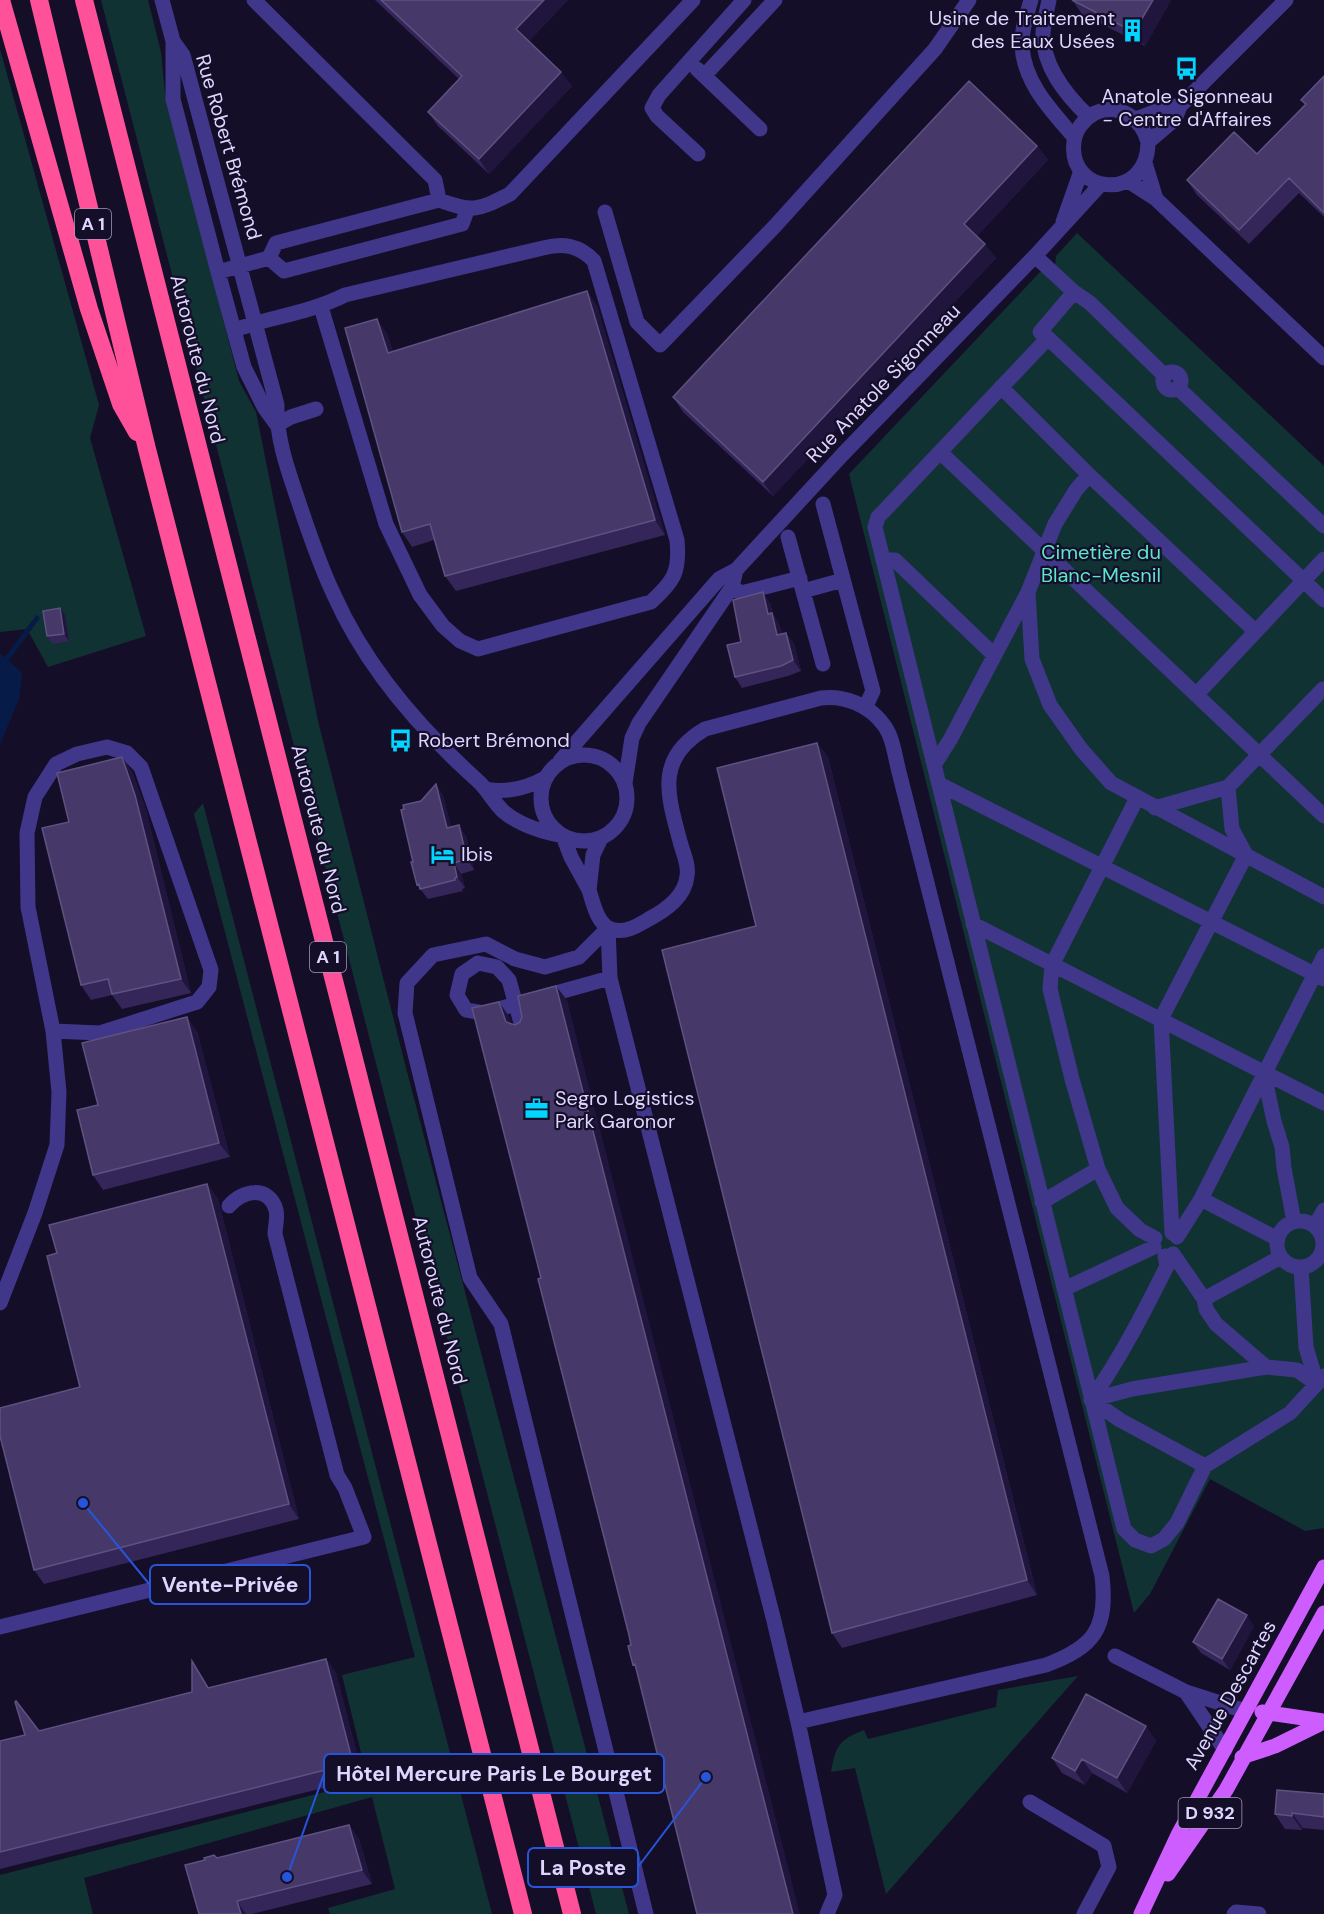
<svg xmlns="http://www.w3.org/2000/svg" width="1324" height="1914" viewBox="0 0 1324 1914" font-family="'DM Sans',sans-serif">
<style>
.green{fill:#113233}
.water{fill:#071b49}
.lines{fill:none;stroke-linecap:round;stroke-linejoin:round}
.stream{stroke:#071b49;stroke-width:5}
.minor{stroke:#40378b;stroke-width:15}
.major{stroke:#ce5dff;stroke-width:15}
.highway{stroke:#ff5199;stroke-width:18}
.minor-bridge{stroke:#40378b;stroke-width:15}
.wall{fill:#342658}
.shaded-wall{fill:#20153d}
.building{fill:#46396a;stroke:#5e5281;stroke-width:1.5}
.labels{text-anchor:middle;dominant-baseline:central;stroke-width:4.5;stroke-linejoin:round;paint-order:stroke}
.shield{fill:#150e29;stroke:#a29abf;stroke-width:1.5}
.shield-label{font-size:18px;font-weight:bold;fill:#ded6ff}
.poi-label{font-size:20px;fill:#ded6ff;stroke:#150e29;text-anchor:start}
.street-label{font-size:20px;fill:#ded6ff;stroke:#150e29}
.park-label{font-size:20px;fill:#5ae7cd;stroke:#150e29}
.leader{fill:none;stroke:#2755da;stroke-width:2}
.callout-dot{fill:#2755da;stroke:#150e29;stroke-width:2}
.callout{fill:#150e29;stroke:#2755da;stroke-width:2}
.callout-label{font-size:21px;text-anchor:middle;font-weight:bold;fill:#ded6ff}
</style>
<rect width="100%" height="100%" fill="#150e29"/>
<path class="green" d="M 101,0 L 148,0 L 161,52 L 165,93 L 239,381 L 256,412 L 318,721 L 406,1068 L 629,1914 L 596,1914 Z
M 0,49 L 99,405 L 90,438 L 146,636 L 48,667 L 27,629 L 0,632 Z
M 1077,233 L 1324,466 L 1324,1528 L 1305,1531 L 1210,1479 L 1150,1594 L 1134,1613 L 849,474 L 1040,272 L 1048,272 L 1055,265 L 1056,256 Z
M 203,803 L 492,1914 L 330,1914 L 328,1908 L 395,1889 L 372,1797 L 84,1878 L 93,1914 L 0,1914 L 0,1875 L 368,1781 L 342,1675 L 415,1657 L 194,814 Z
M 1078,1676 L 886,1894 L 855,1768 L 831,1772 C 836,1745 839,1740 864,1730 L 868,1739 L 996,1707 L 998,1690 Z"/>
<path class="water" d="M 0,653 L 22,673 L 19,699 L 0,744 Z"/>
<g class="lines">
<path class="stream" d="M 0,668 L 37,618"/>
<path class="minor" d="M 162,0 L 173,41 L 173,99 L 218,272 L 244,367 L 264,407 L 277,425
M 254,0 L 435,180 L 439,200 C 474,213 478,210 510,194 L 693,0
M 1031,0 C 1027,14 1021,30 1022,46 C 1024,83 1051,110 1074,137
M 1049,0 C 1047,10 1044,22 1043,32 C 1042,66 1066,95 1089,117
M 173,41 L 183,55 L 277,405 C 276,439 289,473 300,506 C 310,536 320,566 334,595 C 366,667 420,729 478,781 C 488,790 494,803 504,812 C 521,826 542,832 563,836
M 697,69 L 760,129
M 704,76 L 775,0
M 1135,119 C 1150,115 1165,105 1180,106
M 1148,142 C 1142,119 1119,102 1095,113 C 1084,119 1075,130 1074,142 C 1067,195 1148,203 1148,142 L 1175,119 L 1180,106 L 1286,0
M 698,154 L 657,116 L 652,108 L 659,95 L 744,0
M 1145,163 L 1156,199
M 1128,181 L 1156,199 L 1324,358
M 605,212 L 637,322 L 660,345 L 775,226 L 935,49 L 969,0
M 1063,222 L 1081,171
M 1035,256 L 1074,292 L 1040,332 L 1048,338 L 884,511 L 878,517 L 875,527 L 1124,1529 L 1135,1540 L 1151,1546 L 1164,1539 L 1177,1523 L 1205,1466 L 1290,1413 L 1324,1376
M 269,258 L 284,271 L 462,224 L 468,208
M 269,258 L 276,243 L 439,200
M 218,272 L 269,258
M 1074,292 L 1090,303 L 1164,375
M 234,330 C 271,317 309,313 345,295 L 543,248 C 563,243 579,245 594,261 L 677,540 C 680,572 674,581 651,602 L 478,649 L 460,641 L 443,626 L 420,595 L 386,524 L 321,307
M 1048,338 L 1324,600
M1163 381a9 9 0 1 1 18 0a9 9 0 1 1-18 0Z
M 1001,387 L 1089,475 L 1255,631
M 1178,388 L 1324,526
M 277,425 L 291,417 L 316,409
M 940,452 L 1324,816
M 1089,475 L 1076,490 L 1055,524 L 1028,592 L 1032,659 L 1050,705 L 1081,749 L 1111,783 L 1324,897
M 823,504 L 873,691 L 865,708
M 788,537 L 823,664
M 883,560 L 895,560 L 994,655
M 732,587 L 741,593 L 800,578
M 803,591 L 843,580
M 1196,695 L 1324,559
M541 798a43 43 0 1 1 86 0a43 43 0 1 1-86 0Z
M 560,761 L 719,579 L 736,570 L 843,454 L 1035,256 L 1101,184
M 934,765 L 950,740 L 1028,592
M 625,783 L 632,738 L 639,723 L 732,587 L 736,570
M 939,784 L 1324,979
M 486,789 C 506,793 527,788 545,778
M 1137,798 L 1052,965 L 1050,989 L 1072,1079 L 1098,1169 L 1117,1208 L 1140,1230 L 1155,1238
M 1155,808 L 1228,787 L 1323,689
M 563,836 L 571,857 L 589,890 L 593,855 L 601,838
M 589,890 C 593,902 597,924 611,929 C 625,934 637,926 649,919 C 666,910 685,897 687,876 C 689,866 684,855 681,845 C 668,796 654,759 705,729 L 821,698 C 844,695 869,705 883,724 C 893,736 895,757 899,772 L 1102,1576 C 1108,1629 1094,1647 1046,1665 L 798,1722 L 774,1621 L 610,978 L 608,928
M 973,924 L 1324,1103
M 608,928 L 579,957 L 545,967 L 515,959 L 486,944 L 433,955 L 407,983 L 405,1013 L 470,1278 L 501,1324 L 646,1914
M 484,1013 L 610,978
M 1264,1074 L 1274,1121 L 1282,1147 L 1284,1168 L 1294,1222
M 1201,1199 L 1278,1239
M 1042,1202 L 1098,1169
M1277 1244a23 23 0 1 1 46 0a23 23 0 1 1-46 0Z
M 1315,1226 L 1324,1210
M 1172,1233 L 1161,1019 L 1246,855 L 1232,829 L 1228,787
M 1177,1237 L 1201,1199 L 1324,956
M 1173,1254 L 1204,1299 L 1206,1309 L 1216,1324 L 1266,1367
M 1301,1268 L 1306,1347 L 1317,1384
M 1064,1289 L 1154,1247
M 1204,1299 L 1281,1257
M 0,1303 L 35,1213 L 57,1145 L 59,1092 L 53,1031 L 28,907 L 27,833 L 35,797 L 56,764 L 77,754 L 107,747 L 127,753 L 141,767 L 211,970 L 209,987 L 197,1002 L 100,1033 L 53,1031
M 1091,1400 L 1132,1389 L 1266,1367 L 1297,1370 L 1317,1384
M 1091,1400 C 1121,1357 1144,1312 1167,1266 L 1165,1256
M 1091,1400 L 1120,1420 L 1205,1466
M 0,1627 L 364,1537 L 345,1488 L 337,1475 L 275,1234 C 275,1227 278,1217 276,1210 C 269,1185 242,1190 229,1206
M 1115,1656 L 1186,1692 L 1245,1711
M 1186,1692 L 1225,1750
M 798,1722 L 835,1895 L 827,1914
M 1030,1802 L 1104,1846 L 1109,1867 L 1084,1914
M 1234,1914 L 1236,1912 L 1259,1914"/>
<path class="major" d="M 1262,1712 L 1324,1721
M 1242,1757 L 1275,1746 L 1324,1722
M 1168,1874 L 1226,1790 L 1324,1613
M 1141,1914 L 1179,1833 L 1324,1567"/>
<path class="highway" d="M 1,0 L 89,309 L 121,404 L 137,432
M 39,0 L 147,449 L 523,1914
M 84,0 L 572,1914"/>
<path class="minor-bridge" d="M 484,1013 L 466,1010 L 457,995 L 462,974 L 478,963 L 497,967 L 509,980 L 523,1030"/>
</g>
<path class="wall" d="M 375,0 L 568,0 L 529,41 L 572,86 L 489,174 L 438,126 L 428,112 L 459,79 Z
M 1072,0 L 1171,0 L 1145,46 L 1082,14 Z
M 1324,76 L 1324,217 L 1299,193 L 1249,244 L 1197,195 L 1187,180 L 1257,154 L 1305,105 L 1301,100 Z
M 1037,146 L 1048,160 L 977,236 L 996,258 L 773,496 L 683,412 L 673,397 Z
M 587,291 L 597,306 L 665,535 L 456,591 L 445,576 L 434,540 L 412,547 L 402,532 L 387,333 L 393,352 Z
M 770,603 L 773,614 L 779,624 L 782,634 L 786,633 L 794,644 L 801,671 L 788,676 L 742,688 L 735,677 L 741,642 Z
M 65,615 L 69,641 L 53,644 L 47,636 Z
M 817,743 L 828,757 L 1037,1595 L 842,1648 L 832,1633 L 756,926 Z
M 122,757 L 132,772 L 146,810 L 191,993 L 122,1009 L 112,995 L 91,1000 L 81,985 L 69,822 Z
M 443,795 L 451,827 L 466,836 L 474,870 L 461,874 L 465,888 L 462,889 L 463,891 L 428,899 L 417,885 L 404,809 L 421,801 Z
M 197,1031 L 230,1157 L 103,1190 L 93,1175 L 98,1105 Z
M 207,1184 L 218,1199 L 299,1519 L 44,1584 L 34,1570 L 80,1387 L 57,1253 Z
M 1254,1626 L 1230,1670 L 1201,1653 L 1193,1642 Z
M 326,1659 L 336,1673 L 363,1778 L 0,1869 L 0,1741 L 192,1692 L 202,1676 L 209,1688 Z
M 1146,1726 L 1156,1741 L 1127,1793 L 1092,1773 L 1085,1785 L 1062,1773 L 1052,1758 Z
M 1324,1794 L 1324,1830 L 1303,1828 L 1302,1830 L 1285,1829 L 1275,1814 Z
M 349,1825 L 359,1839 L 372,1884 L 252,1914 L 199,1914 L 217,1858 Z"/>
<path class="shaded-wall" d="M 544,0 L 568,0 L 526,44 L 516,29 Z
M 1153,0 L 1171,0 L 1145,46 L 1134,32 Z
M 561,72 L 572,86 L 489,174 L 479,159 Z
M 1037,146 L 1048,160 L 975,238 L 964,224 Z
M 985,244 L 996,258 L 773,496 L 763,482 Z
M 587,291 L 597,306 L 665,535 L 655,520 Z
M 377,319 L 387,333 L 398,368 L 388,353 Z
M 763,592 L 770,603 L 773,614 L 779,624 L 785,646 L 777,635 L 768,614 Z
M 60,608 L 65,615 L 69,641 L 64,634 Z
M 786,633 L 794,644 L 801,671 L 793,660 Z
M 817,743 L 828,757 L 1037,1595 L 1027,1580 Z
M 122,757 L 132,772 L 146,810 L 191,993 L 181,979 Z
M 436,784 L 443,795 L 454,839 L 447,828 Z
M 459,825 L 466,836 L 474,870 L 467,859 Z
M 454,863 L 461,874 L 465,888 L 457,877 Z
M 556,986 L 567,1000 L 800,1914 L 793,1914 Z
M 499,1002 L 509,1016 L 516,1037 L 506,1022 Z
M 187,1017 L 197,1031 L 230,1157 L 219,1143 Z
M 207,1184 L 218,1199 L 299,1519 L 289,1504 Z
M 1247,1615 L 1254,1626 L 1230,1670 L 1222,1659 Z
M 326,1659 L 336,1673 L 363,1778 L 353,1763 Z
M 1146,1726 L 1156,1741 L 1127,1793 L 1117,1778 Z
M 1082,1759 L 1092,1773 L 1085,1785 L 1075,1771 Z
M 1292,1813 L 1303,1828 L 1302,1830 L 1292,1816 Z
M 349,1825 L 359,1839 L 372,1884 L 362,1870 Z
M 237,1901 L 246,1914 L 241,1914 Z"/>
<path class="building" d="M 381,0 L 544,0 L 516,29 L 561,72 L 479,159 L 428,112 L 462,76 Z
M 1072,0 L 1153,0 L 1134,32 Z
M 1324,76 L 1324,213 L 1289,178 L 1239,230 L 1187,180 L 1234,132 L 1257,154 L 1306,104 L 1301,100 Z
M 969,81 L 1037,146 L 964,224 L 985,244 L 763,482 L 673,397 Z
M 587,291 L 655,520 L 445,576 L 430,524 L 402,532 L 345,328 L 377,319 L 388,353 Z
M 763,592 L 768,614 L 772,613 L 777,635 L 786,633 L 793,660 L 781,666 L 735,677 L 727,645 L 741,642 L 733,600 Z
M 60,608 L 64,634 L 47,636 L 43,611 Z
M 817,743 L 1027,1580 L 832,1633 L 662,950 L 756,926 L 717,768 Z
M 122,757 L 135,795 L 181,979 L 112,994 L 108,979 L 81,985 L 42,828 L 69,822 L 57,773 Z
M 436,784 L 447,828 L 459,825 L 467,859 L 454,863 L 457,877 L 455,878 L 455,880 L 420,889 L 419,884 L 417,885 L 411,862 L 413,862 L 401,810 L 404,809 L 403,805 L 421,801 Z
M 556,986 L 793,1914 L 697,1914 L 635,1664 L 633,1665 L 628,1646 L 631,1645 L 629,1635 L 538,1279 L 541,1278 L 472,1008 L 499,1002 L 506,1022 L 515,1025 L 520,1022 L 522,1017 L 518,996 Z
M 187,1017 L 219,1143 L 93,1175 L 77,1110 L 98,1105 L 82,1043 Z
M 207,1184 L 289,1504 L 34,1570 L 0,1436 L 0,1408 L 80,1387 L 47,1256 L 57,1253 L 49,1225 Z
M 1218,1599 L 1247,1615 L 1222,1659 L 1193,1642 Z
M 326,1659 L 353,1763 L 0,1852 L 0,1741 L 25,1735 L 15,1702 L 16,1701 L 39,1731 L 192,1692 L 192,1661 L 208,1688 Z
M 1086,1694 L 1146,1726 L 1117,1778 L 1082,1759 L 1075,1771 L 1052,1758 Z
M 1277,1790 L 1324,1794 L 1324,1817 L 1292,1813 L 1292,1816 L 1275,1814 Z
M 349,1825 L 362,1870 L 237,1901 L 241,1914 L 199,1914 L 185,1865 L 205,1860 L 204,1858 L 214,1855 L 217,1858 Z"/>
<defs>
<symbol id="building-bare" viewBox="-9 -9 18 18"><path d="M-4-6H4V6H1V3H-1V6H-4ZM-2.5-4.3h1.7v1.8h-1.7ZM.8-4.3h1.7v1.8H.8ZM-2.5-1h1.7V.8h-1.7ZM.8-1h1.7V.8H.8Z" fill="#02d5ff" stroke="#150e29" stroke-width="2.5" paint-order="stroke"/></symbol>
<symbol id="bus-bare" viewBox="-9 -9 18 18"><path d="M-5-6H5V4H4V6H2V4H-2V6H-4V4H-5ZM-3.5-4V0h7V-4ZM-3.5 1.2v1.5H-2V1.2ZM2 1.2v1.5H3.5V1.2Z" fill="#02d5ff" stroke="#150e29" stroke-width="2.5" paint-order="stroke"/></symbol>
<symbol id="hotel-bare" viewBox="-9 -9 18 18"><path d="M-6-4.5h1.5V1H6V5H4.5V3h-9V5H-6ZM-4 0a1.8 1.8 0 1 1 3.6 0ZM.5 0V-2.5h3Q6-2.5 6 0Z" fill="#02d5ff" stroke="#150e29" stroke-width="2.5" paint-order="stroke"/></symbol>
<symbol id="office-bare" viewBox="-9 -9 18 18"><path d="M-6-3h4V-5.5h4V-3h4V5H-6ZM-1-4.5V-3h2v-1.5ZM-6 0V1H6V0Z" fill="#02d5ff" stroke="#150e29" stroke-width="2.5" paint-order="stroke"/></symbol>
</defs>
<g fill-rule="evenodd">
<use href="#building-bare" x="1116" y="14" width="33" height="33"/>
<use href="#bus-bare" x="1170" y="52" width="33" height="33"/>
<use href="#bus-bare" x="384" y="724" width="33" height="33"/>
<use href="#hotel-bare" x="426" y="838" width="33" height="33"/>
<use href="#office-bare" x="520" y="1092" width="33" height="33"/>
</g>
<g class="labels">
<g class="shield">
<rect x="75" y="209" width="36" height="30" rx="4.5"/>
<rect x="310" y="942" width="36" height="30" rx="4.5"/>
<rect x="1178.5" y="1798" width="63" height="30" rx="4.5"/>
</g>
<g class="shield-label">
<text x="93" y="224">A 1</text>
<text x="328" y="957">A 1</text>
<text x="1210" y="1813">D 932</text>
</g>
<g class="poi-label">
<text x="1115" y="18" text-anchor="end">Usine de Traitement<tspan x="1115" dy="23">des Eaux Usées</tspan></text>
<text x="1187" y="96" text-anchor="middle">Anatole Sigonneau<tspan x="1187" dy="23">- Centre d'Affaires</tspan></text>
<text x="418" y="740">Robert Brémond</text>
<text x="461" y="854">Ibis</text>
<text x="555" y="1098">Segro Logistics<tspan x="555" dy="23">Park Garonor</tspan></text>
</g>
<g class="street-label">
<text transform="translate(229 147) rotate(74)">Rue Robert Brémond</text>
<text transform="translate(198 359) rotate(76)">Autoroute du Nord</text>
<text transform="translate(883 383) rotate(-46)">Rue Anatole Sigonneau</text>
<text transform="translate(319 829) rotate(76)">Autoroute du Nord</text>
<text transform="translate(440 1300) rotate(76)">Autoroute du Nord</text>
<text transform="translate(1230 1695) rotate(-61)">Avenue Descartes</text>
</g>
<g class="park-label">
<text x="1101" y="552">Cimetière du<tspan x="1101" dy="23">Blanc-Mesnil</tspan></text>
</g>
</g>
<path class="leader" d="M83 1503L150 1585M287 1877L324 1774M706 1777L638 1867"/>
<g class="callout-dot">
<circle cx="83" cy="1503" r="6"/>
<circle cx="287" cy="1877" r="6"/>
<circle cx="706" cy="1777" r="6"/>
</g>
<g class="callout">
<rect x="150" y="1565" width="160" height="39" rx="6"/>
<rect x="324" y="1754" width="340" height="39" rx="6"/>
<rect x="528" y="1848" width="110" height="39" rx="6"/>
</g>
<g class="callout-label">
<text x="230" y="1592">Vente-Privée</text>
<text x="494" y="1781">Hôtel Mercure Paris Le Bourget</text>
<text x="583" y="1875">La Poste</text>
</g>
</svg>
